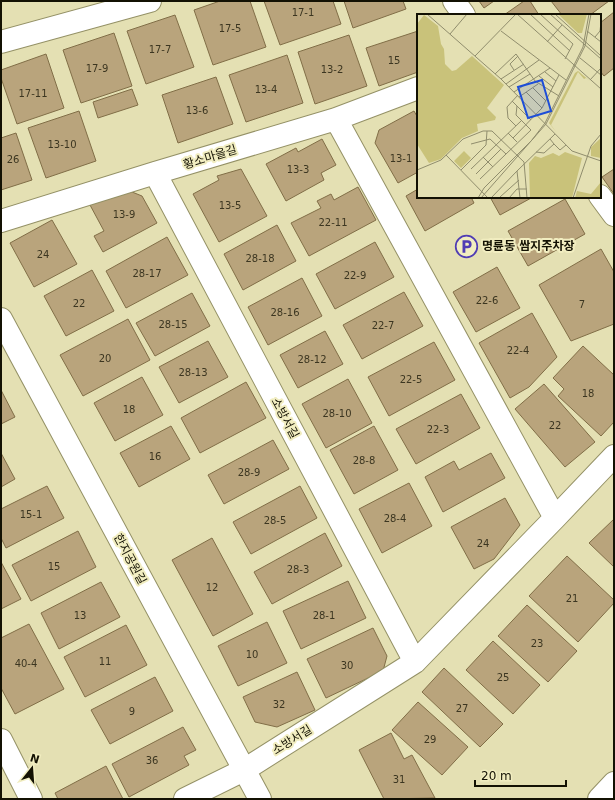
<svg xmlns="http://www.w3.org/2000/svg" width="615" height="800" viewBox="0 0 615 800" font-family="'DejaVu Sans','Noto Sans KR',sans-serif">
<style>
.building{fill:#b9a47c;stroke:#816e47}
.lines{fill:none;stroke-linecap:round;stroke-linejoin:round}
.minor-casing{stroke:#949166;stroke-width:24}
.tertiary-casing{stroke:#949166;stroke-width:24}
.minor{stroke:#fff;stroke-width:22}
.tertiary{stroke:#fff;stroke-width:22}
.labels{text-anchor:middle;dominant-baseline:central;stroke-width:4;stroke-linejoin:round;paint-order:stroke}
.number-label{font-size:10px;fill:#3c3621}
.street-label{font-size:12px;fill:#131103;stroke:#f1edc0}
.poi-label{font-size:12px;font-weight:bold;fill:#131103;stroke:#f1edc0;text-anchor:start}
.inset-road{fill:none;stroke:#908d6d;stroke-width:1}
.view{fill:#1d4ed8;fill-opacity:0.15;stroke:#1d4ed8;stroke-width:2}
.inset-edge{fill:none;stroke:#131103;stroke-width:2}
</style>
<rect width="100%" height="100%" fill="#e4e0b3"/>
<path class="building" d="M 220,1 L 250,1 L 266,47 L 213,65 L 194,10 Z
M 264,1 L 333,1 L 341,24 L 280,45 Z
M 344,1 L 403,1 L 406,9 L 353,28 Z
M 479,1 L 494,1 L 484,8 Z
M 524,1 L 530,1 L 539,15 L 504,15 Z
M 551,1 L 609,1 L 590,15 L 562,15 Z
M 614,12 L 614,68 L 604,76 L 600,71 L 600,23 Z
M 175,15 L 194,67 L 146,84 L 127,31 Z
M 418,31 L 418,72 L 379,86 L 366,48 Z
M 114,33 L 132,86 L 81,103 L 63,50 Z
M 349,35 L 367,86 L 315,104 L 298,52 Z
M 46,54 L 64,108 L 17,124 L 1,78 L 1,70 Z
M 287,55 L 303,103 L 246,122 L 229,75 Z
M 216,77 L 233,124 L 178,143 L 162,95 Z
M 132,89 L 138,105 L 98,118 L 93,102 Z
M 79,111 L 96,161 L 46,178 L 28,128 Z
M 414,111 L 418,118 L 418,172 L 398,183 L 375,143 L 379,130 Z
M 16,133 L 32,180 L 1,190 L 1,138 Z
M 322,139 L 336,165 L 321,173 L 324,180 L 286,201 L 266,164 L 296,148 L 298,152 Z
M 241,169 L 267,216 L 219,242 L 193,194 L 219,180 L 217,176 Z
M 614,169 L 614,194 L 602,177 Z
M 358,187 L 376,220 L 309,256 L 291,223 L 321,208 L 317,201 L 331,194 L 334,200 Z
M 122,188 L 142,196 L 157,223 L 103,252 L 94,236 L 104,231 L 90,205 Z
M 418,189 L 418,197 L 471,197 L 474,203 L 425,231 L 406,196 Z
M 490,197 L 533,197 L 500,215 Z
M 565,199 L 585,234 L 528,266 L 508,231 Z
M 52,220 L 77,264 L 34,287 L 10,243 Z
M 277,225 L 296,261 L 243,290 L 224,254 Z
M 167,237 L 188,275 L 126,308 L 106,271 Z
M 375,242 L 394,277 L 335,309 L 316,274 Z
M 601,249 L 614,272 L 614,324 L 571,341 L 539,285 Z
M 497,267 L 520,308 L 476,332 L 453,292 Z
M 92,270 L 114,311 L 66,336 L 44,296 Z
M 302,278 L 322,316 L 268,345 L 248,307 Z
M 404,292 L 423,326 L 362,359 L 343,325 Z
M 192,293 L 210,326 L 155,356 L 136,323 Z
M 532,313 L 557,357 L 529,387 L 510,398 L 479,343 Z
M 128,319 L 150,360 L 83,396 L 60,355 Z
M 325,331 L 343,364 L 298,388 L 280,355 Z
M 208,341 L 228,377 L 179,403 L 159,367 Z
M 434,342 L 455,380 L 389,416 L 368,377 Z
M 583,346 L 614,375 L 614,422 L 601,436 L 558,396 L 564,389 L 553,378 Z
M 142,377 L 163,415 L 115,441 L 94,403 Z
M 348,379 L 372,423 L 326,448 L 302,404 Z
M 246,382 L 266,418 L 200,453 L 181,418 Z
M 544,384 L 595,442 L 565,467 L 515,409 Z
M 1,390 L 15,417 L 1,424 Z
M 461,394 L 480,428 L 416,464 L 396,429 Z
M 171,426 L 190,459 L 139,487 L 120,453 Z
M 374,426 L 398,470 L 354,494 L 330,450 Z
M 273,440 L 289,469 L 224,504 L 208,475 Z
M 1,453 L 15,479 L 1,487 Z
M 491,453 L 505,478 L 443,512 L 425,477 L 454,461 L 459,470 Z
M 409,483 L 432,526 L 382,553 L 359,509 Z
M 47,486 L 64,518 L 6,548 L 1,538 L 1,509 Z
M 300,486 L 317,518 L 251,554 L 233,522 Z
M 505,498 L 520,525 L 494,559 L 474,569 L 451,527 Z
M 614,519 L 614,567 L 589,543 Z
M 78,531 L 96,567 L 31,601 L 12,565 Z
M 325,533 L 342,566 L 272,604 L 254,572 Z
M 212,538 L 253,614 L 213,636 L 172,560 Z
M 567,556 L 614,600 L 614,603 L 578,642 L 529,596 Z
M 1,562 L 21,599 L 1,609 Z
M 348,581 L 366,618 L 301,649 L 283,611 Z
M 101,582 L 120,617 L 59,649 L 41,613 Z
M 527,605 L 577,651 L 548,682 L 498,636 Z
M 267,622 L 287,663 L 238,686 L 218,646 Z
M 29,624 L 64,689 L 15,714 L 1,688 L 1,638 Z
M 126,625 L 147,665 L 85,697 L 64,657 Z
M 373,628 L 387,656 L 383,671 L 326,698 L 307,659 Z
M 493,641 L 540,685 L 513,714 L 466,670 Z
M 444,668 L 503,724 L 480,747 L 422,692 Z
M 297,672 L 315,710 L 277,727 L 255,722 L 243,697 Z
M 155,677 L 173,711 L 110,744 L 91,710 Z
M 418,702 L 468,747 L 442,775 L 392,730 Z
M 183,727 L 196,750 L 184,756 L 189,765 L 129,797 L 112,764 Z
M 391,733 L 404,759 L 412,755 L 435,798 L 384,799 L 359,750 Z
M 106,766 L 123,799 L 58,799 L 55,793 Z"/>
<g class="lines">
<defs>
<path id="minor" d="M 454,1 L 464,15
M 1,42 L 150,1
M 336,119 L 555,518
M 155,173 L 415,662
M 600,196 L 614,215
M 1,221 L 155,173 L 336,119 L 418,88
M 1,740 L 31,799
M 185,799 L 244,770 L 415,662 L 555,518 L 614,456"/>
<path id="tertiary" d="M 1,319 L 260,799
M 599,799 L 614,783"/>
</defs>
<use href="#minor" class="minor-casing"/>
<use href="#tertiary" class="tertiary-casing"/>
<use href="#minor" class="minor"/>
<use href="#tertiary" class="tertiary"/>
</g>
<defs>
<symbol id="parking-ring" viewBox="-11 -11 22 22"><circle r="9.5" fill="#f1edc0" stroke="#4f3cb4" stroke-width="1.5"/><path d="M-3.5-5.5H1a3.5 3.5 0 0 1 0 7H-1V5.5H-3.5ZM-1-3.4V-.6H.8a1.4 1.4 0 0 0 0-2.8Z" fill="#4f3cb4"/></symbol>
</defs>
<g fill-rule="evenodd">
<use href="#parking-ring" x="454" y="234" width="25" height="25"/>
</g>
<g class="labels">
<g class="number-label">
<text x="303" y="12">17-1</text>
<text x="230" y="28">17-5</text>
<text x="160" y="49">17-7</text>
<text x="394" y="60">15</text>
<text x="97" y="68">17-9</text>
<text x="332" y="69">13-2</text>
<text x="266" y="89">13-4</text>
<text x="33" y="93">17-11</text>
<text x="197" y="110">13-6</text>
<text x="62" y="144">13-10</text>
<text x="401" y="158">13-1</text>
<text x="13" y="159">26</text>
<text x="298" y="169">13-3</text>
<text x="230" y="205">13-5</text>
<text x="124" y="214">13-9</text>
<text x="333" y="222">22-11</text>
<text x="43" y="254">24</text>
<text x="260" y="258">28-18</text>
<text x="147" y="273">28-17</text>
<text x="355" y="275">22-9</text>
<text x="487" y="300">22-6</text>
<text x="79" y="303">22</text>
<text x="582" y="304">7</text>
<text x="285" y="312">28-16</text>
<text x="173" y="324">28-15</text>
<text x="383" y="325">22-7</text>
<text x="518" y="350">22-4</text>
<text x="105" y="358">20</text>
<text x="312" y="359">28-12</text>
<text x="193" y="372">28-13</text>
<text x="411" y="379">22-5</text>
<text x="588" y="393">18</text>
<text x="129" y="409">18</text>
<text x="337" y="413">28-10</text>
<text x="555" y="425">22</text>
<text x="438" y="429">22-3</text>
<text x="155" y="456">16</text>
<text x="364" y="460">28-8</text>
<text x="249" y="472">28-9</text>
<text x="31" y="514">15-1</text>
<text x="395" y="518">28-4</text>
<text x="275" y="520">28-5</text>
<text x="483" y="543">24</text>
<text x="54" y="566">15</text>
<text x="298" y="569">28-3</text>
<text x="212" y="587">12</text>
<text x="572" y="598">21</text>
<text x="80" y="615">13</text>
<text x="324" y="615">28-1</text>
<text x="537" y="643">23</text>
<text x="252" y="654">10</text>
<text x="105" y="661">11</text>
<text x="26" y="663">40-4</text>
<text x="347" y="665">30</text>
<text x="503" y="677">25</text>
<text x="279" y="704">32</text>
<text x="462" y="708">27</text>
<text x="132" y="711">9</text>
<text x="430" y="739">29</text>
<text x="152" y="760">36</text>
<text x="399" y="779">31</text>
</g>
<g class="street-label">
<text transform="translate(210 157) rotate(-17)">황소마을길</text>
<text transform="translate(285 418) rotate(62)">소방서길</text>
<text transform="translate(130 559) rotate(62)">한지공원길</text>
<text transform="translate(292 740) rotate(-32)">소방서길</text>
</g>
<g class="poi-label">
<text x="482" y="246">명륜동 쌈지주차장</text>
</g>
</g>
<g transform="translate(417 14)">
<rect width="184" height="184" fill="#e4e0b3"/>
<path d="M 141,0 L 170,0 L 165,19 L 161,19 ZM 7,1 L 21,12 L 24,30 L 27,35 L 28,50 L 35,57 L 39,56 L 55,42 L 87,71 L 70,94 L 79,103 L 78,106 L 60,110 L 61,117 L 45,124 L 24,145 L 12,149 L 0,130 L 0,10 ZM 161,57 L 173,67 L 169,64 L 167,65 L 161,58 L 134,111 L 140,119 L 132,109 L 158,59 ZM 184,124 L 184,144 L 174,142 L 174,133 ZM 47,137 L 54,144 L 44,154 L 37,147 ZM 148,138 L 165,144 L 155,184 L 113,184 L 112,149 L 118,142 L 124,144 L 136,139 L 142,142 ZM 184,168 L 184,184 L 158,184 L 160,177 L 174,180 Z" fill="#c9c27a"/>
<path class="inset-road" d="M 10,0 L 84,65 L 155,137 L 184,147M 100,0 L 184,75M 113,0 L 153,37M 123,0 L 156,30 L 148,45M 133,0 L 184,45M 138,0 L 184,42M 84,17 L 149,66M 170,17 L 184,28M 33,20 L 50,0M 178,23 L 183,17 L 184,8M 130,28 L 145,11M 58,42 L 99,0M 163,44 L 184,61M 97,56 L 93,50 L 101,42M 128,58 L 139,67M 78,60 L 99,40 L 118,67 L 142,82M 122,62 L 136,73M 84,65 L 107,50M 173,66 L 184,54M 89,70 L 122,46M 92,73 L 113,60M 116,74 L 129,87M 97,78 L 133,54M 109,78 L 125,94M 102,83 L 121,70M 95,87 L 114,106M 99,112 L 91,104 L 90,93 L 101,81M 91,119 L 100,128M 96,124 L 125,94 L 142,61M 54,130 L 73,125 L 89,140M 137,130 L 143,136 L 149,131M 119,138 L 127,139 L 137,130 L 133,125M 29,141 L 71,184M 66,143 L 76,153M 54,155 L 104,107M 0,156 L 24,146 L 46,125 L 66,117 L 75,117 L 107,148 L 110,184M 44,156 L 69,131 L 70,117M 100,157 L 138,120M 59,160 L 84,135M 63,165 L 114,116 L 99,101 L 100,92M 83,183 L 102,166M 61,184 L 67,174 L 115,126 L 128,109 L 166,33 L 172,0M 64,184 L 129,110 L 168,32 L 174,0M 74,184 L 100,157 L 103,184M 92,184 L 100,175 L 110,175M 156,184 L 174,132 L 184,120"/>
<path class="view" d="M 125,66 L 134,97 L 111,104 L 101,73 Z"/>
<rect width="184" height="184" class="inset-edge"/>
</g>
<rect width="615" height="800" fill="none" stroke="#131103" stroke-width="4"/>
<g transform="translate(32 768) rotate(17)" stroke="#f1edc0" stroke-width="3" paint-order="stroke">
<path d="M0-3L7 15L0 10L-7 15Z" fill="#131103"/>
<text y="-6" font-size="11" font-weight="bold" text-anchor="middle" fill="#131103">N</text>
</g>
<path d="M475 780v6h91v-6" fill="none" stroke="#131103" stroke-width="2"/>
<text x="481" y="780" font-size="12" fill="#131103" stroke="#f1edc0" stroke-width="3" paint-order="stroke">20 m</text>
</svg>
